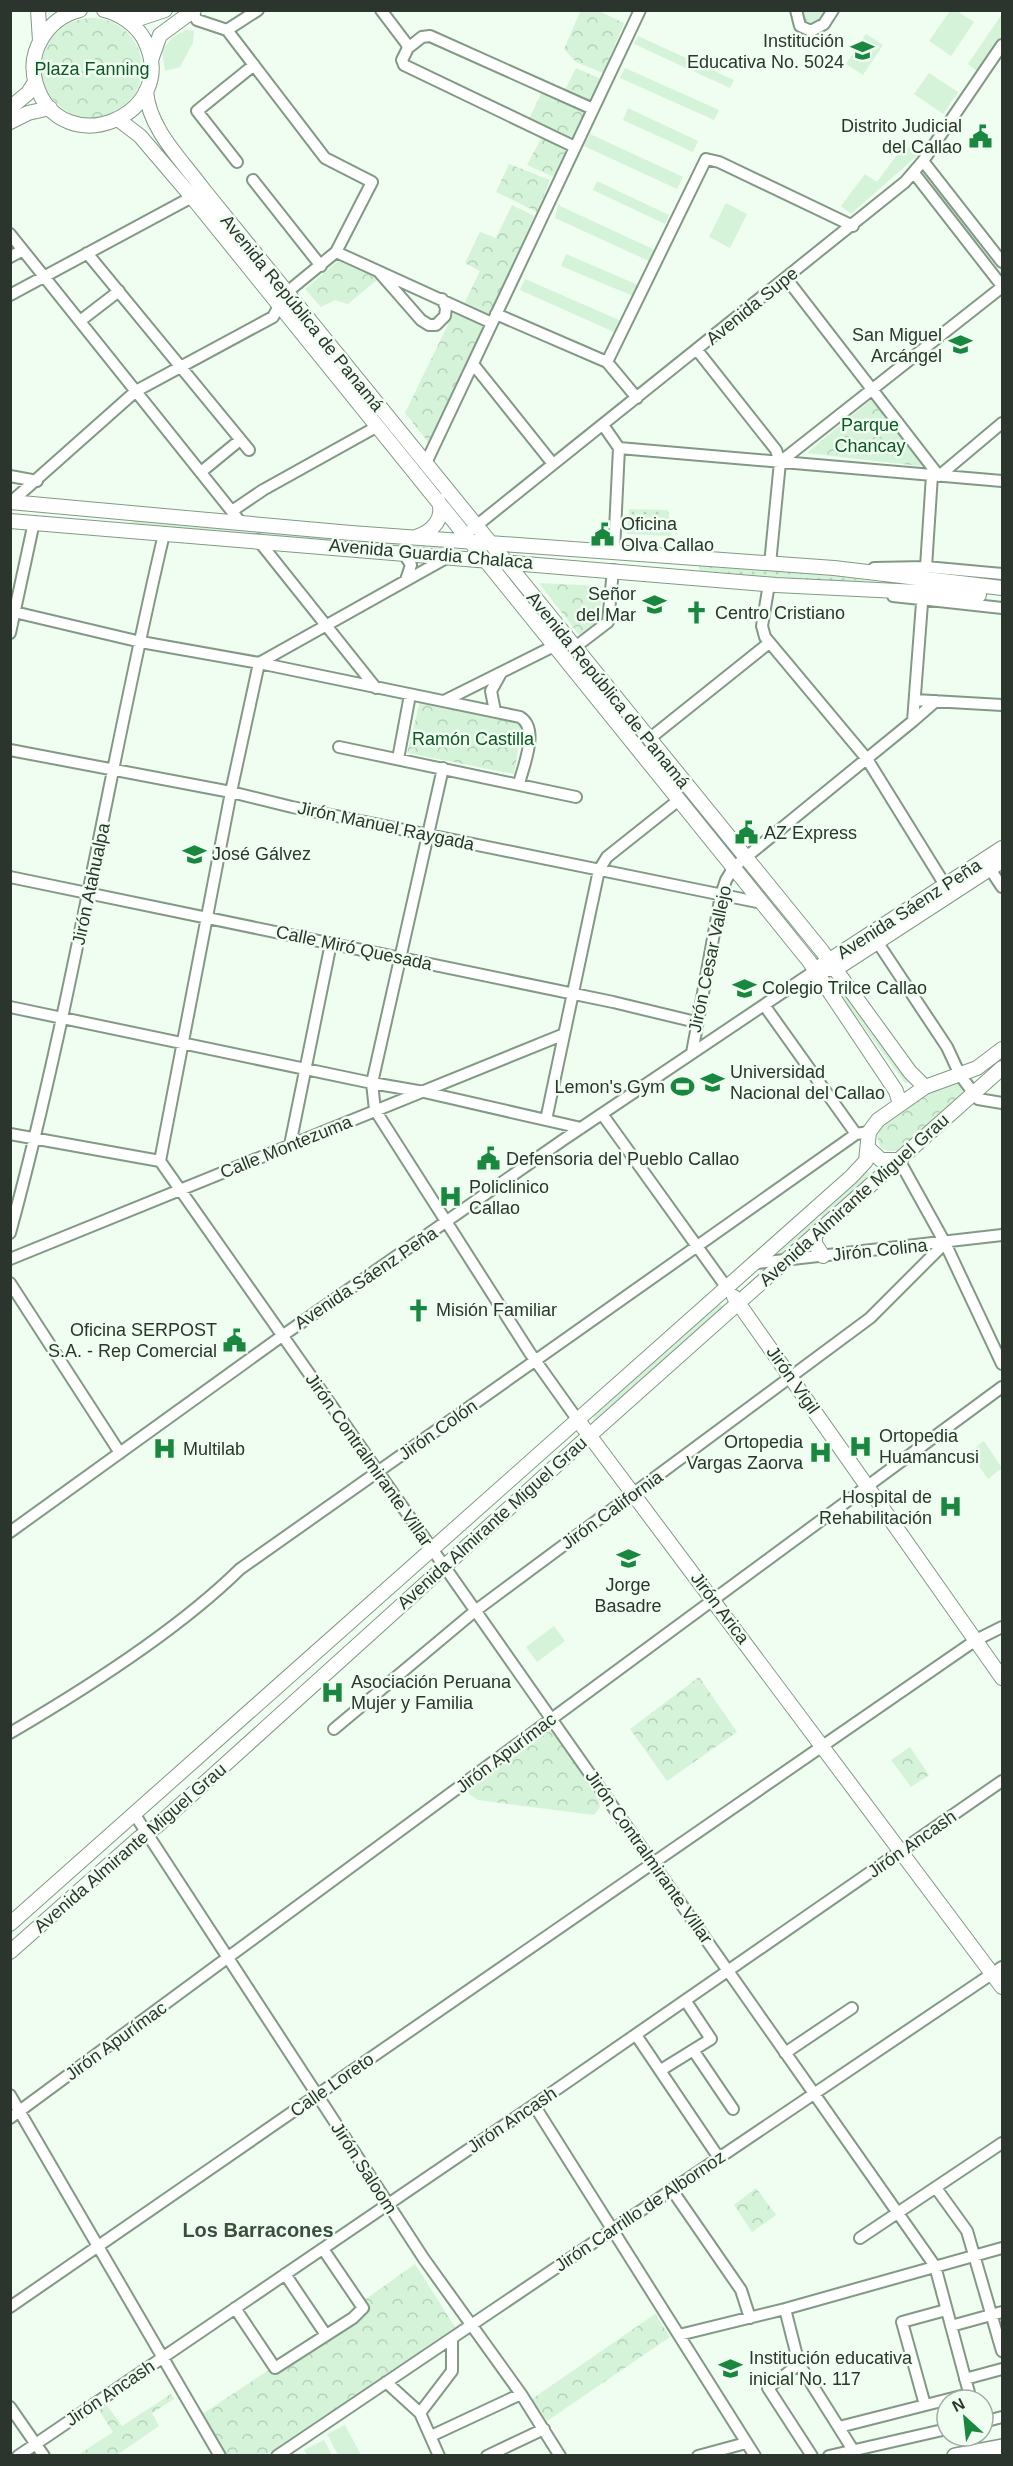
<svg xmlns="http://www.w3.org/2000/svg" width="1013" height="2466" viewBox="0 0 1013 2466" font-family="Helvetica,sans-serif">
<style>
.grass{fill:#d4f3d8}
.park{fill:url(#park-crowns)}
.garden{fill:url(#garden-dots)}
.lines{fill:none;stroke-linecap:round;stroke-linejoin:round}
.minor-casing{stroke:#829985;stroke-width:14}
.major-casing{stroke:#829985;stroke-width:16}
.highway-casing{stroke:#829985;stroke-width:18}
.minor{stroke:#fff;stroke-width:10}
.major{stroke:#fff;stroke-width:14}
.highway{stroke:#fff;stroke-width:15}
.labels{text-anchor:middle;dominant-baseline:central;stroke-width:5;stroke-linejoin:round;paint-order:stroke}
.poi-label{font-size:18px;fill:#2c352d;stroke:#effef1;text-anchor:start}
.park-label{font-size:18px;fill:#0d5626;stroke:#effef1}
.street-label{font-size:18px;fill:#2c352d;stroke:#effef1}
.neighbourhood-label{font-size:20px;font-weight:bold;fill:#3a4f3d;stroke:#effef1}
</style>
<defs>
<pattern id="park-crowns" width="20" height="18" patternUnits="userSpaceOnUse" patternTransform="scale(1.5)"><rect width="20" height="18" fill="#d4f3d8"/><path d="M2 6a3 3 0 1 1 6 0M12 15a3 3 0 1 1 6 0" fill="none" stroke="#b6d1ba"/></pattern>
<pattern id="garden-dots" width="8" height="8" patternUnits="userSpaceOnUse" patternTransform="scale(1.5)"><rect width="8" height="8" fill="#d4f3d8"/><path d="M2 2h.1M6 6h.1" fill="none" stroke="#b6d1ba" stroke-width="1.8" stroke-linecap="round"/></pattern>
</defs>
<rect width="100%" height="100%" fill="#effef1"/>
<path class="grass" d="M 950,11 L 957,11 L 974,22 L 951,56 L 929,41 Z
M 1002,14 L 1002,35 L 977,71 L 968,64 Z
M 185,30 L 194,31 L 193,43 L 180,67 L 165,71 L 162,50 L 172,38 Z
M 866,34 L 883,45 L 863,75 L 846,64 Z
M 638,36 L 734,80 L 730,88 L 634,44 Z
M 625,68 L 719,110 L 714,120 L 620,78 Z
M 929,73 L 958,92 L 943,114 L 914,94 Z
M 628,108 L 698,141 L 693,152 L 623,120 Z
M 590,134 L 683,177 L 677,189 L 584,146 Z
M 904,145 L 919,154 L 851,214 L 841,206 L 865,174 L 877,182 Z
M 597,181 L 669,215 L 665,224 L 593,190 Z
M 935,185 L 981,240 L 973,246 L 930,189 Z
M 726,203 L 747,214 L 730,248 L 709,237 Z
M 558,205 L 655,250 L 649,261 L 555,218 Z
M 566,254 L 638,285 L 633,296 L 561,266 Z
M 525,279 L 619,320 L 614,332 L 520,290 Z
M 137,519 L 343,538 L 337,541 L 138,525 L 131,522 Z
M 356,539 L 450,544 L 452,551 L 358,542 Z
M 573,650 L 735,850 L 731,853 L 569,653 Z
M 747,865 L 801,935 L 797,938 L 743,868 Z
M 840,983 L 911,1082 L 905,1083 L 834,987 Z
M 866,1170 L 873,1177 L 825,1220 L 817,1212 Z
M 815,1216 L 824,1226 L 789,1255 L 771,1255 Z
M 718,1302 L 723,1307 L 596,1421 L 593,1420 L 594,1414 Z
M 984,1441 L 1002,1468 L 988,1479 L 969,1452 Z
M 554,1626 L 565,1641 L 537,1662 L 526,1647 Z
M 345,2425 L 361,2455 L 338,2455 L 327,2434 Z
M 324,2440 L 332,2455 L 307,2455 L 304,2450 Z"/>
<path class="park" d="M 597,10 L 624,23 L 603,73 L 576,62 L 564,49 L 580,12 Z
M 803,11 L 827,11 C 821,19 815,28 804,23 Z
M42 68a50 50 0 1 1 100 0a50 50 0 1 1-100 0Z
M 576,68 L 601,79 L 587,106 L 555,90 L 566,88 Z
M 543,90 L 586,110 L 571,143 L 527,123 Z
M 543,135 L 568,146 L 554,177 L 527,165 Z
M 509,164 L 550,180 L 537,212 L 496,192 Z
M 512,205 L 534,216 L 489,318 L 463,306 L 480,271 L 465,263 L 480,232 L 496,238 Z
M 338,261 L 378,279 L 348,304 L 335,300 L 321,307 L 305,289 Z
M 456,308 L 486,322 L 429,443 L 405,413 Z
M 874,397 L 928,467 L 807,453 Z
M 539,583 L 601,586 L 601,619 L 579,635 Z
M 420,701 L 523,720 L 514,774 L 407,753 Z
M 948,1079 L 959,1082 L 963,1094 L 898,1151 L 888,1151 L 880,1147 L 876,1131 Z
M 699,1677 L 737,1732 L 667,1781 L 630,1729 Z
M 543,1731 L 551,1731 L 559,1738 L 599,1801 L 600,1807 L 594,1815 L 478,1800 L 469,1794 L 469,1788 L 474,1779 Z
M 910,1747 L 929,1775 L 911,1787 L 891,1760 Z
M 756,2188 L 776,2215 L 752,2232 L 734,2205 Z
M 415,2264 L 455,2327 L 266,2455 L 226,2455 L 201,2415 L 365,2306 L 363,2301 Z
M 655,2314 L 670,2337 L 547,2421 L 532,2399 Z
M 171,2394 L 174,2399 L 152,2413 L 159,2426 L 117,2455 L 78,2455 L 113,2432 L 98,2409 L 106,2404 L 122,2426 Z"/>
<path class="garden" d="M 629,509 L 668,510 L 672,536 L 627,534 Z
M 700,565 L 834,576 L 885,583 L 835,582 L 699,571 Z"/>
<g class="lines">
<defs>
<path id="minor" d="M 381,10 L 406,43 L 408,48 L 402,60 L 404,65 L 575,147
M 796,10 L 800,26 L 811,31 L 824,24 L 833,10
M 192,12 L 197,20 L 227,30 L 258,10
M 227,30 L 325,158 L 372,182 L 336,252 L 492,323
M 408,48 L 422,37 L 430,36 L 593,109
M 923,161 L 1002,262
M 237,162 L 197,111 L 254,65
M 914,173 L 1002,286
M 253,180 L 321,266
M 10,234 L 242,524
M 87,253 L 249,450
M 10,257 L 23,250
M 379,272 L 421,320 L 429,325 L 436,325 L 445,316 L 446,308 L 442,299
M 786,278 L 939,476 L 1002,423
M 10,295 L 192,197
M 496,314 L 607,362 L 637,398
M 80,321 L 119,291
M 697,350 L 776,450 L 780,462 L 770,564
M 607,362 L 706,159 L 719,162 L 853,226
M 473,364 L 553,464
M 603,425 L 619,448 L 614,551
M 619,448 L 1002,481
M 780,462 L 1002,287
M 425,465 L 640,10
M 201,472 L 240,440
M 10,476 L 37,481
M 11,502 L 136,391 L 273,317 L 286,293 L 336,252
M 232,511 L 263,490 L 378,426
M 466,534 L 905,182 L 923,161 L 1002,45
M 258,540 L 376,688
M 403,552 L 411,565 L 406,580
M 926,567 L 932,475
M 874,568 L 926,567 L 1002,574
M 769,584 L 762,626 L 765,637 L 867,759 L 945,885
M 893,596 L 1002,608
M 10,611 L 141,642 L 259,663 L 520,717 C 540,729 523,766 519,784
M 10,633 L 34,522
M 574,648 L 608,622 L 613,570
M 259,663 L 450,556
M 915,700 L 1002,705
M 444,701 L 566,640
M 495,711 L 491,691 L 501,673
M 913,721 L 936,701
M 649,739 L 769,643
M 339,747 L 576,797
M 10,750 L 231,792 L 292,807 L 762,903
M 398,759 L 410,695
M 443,768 L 372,1083 L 375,1110 L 530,1353 L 577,1419
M 986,863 L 1002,887
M 10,877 L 613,1002 L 696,1022
M 874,937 L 947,1047 L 960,1075 L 978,1099 L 1002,1103
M 764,1005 L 856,1134
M 10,1007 L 372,1083 L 424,1092 L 581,1128
M 692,1053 L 721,895 L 726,880 L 734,867 L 913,721 L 923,590
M 602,1114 L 727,1288
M 546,1120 L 599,870 L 607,857 L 680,799
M 10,1134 L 160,1161
M 290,1145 L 331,943
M 899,1160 L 945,1243 L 1002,1364
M 160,1161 L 935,2266 L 971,2400
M 160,1161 L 231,792 L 259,663
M 10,1233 C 73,1002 109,766 164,534
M 10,1259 L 562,1035
M 757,1263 L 1002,1235
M 10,1283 L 120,1453
M 10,1532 L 282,1336 L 563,1140 L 816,970
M 334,1729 L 475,1611 L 870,1318 L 945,1243
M 10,1733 C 87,1688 177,1631 240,1569 L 856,1134 L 869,1132
M 135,1815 L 424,2259 L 521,2394 L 560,2456
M 636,2035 L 719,2158
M 693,2050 L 733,2109
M 785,2053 L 852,2008
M 661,2070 L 711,2039 L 689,2006
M 10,2095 L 220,2456
M 534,2105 L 755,2456
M 10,2118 L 1002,1387
M 936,2188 L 967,2231 L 1002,2351
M 672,2190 L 741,2290 L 750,2318
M 860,2238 L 1002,2143
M 285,2274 L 326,2335
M 10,2307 L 976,1640 L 1002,1627
M 235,2308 L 275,2368 L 353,2318 L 363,2308 L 323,2249
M 785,2309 L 799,2364 L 853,2450
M 951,2326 L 1002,2312
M 679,2335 L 785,2309 L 1002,2248
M 799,2364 L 768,2388 L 812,2456
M 965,2379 L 1002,2369
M 386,2382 L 420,2413 L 439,2456
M 925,2405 L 902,2322 L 946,2310
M 10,2407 L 44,2456
M 420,2413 L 452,2371 L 452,2338
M 983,2422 L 1002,2417
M 839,2427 L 969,2394
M 431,2436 L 521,2394
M 18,2456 L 534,2105 L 1002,1781
M 277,2456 L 1002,1967
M 487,2456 L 544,2429
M 698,2456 L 746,2443
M 829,2456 L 947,2429"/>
<path id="major" d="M 38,10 L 40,41
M 80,10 C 48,18 26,51 36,84 C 61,165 183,115 144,39 C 136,25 121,14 104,10
M 124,17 L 138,19 L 165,10
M 151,60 L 160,35 L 194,10
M 146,91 C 149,129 181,159 203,189 L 822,951 L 910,1072 L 925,1087
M 10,108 L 28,93 L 35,82
M 119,120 L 140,136 L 192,197 L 809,961 L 896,1091 L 900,1104
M 10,122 L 28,113 L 50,108
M 10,502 L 351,533 L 834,568 L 1002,588
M 10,521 L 776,585 L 979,595
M 416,537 C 432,532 446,518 438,500
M 822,965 L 1002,848
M 827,969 L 836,969 L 1002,861
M 868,1148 L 881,1160 L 899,1160
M 815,1236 L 815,1244 L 823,1256
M 734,1297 L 1002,1678
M 577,1419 L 1002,1987
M 10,1924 L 851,1177 L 866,1161 L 869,1132 L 878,1120 L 925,1087 L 977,1068 L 1002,1049
M 10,1952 L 139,1838 L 157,1826 L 590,1435 L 1002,1068"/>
<path id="highway" d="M 955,2456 L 1002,2447"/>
</defs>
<use href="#minor" class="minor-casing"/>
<use href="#major" class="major-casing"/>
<use href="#highway" class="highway-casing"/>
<use href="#minor" class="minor"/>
<use href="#major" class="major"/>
<use href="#highway" class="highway"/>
</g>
<defs>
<symbol id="school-bare" viewBox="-9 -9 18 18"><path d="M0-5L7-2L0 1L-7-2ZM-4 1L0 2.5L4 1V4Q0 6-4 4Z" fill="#1a873f" stroke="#effef1" stroke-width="2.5" paint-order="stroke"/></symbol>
<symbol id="civic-bare" viewBox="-9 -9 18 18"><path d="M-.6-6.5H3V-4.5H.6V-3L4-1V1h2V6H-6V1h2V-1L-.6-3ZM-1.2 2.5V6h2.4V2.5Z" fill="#1a873f" stroke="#effef1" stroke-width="2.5" paint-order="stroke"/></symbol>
<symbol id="church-bare" viewBox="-9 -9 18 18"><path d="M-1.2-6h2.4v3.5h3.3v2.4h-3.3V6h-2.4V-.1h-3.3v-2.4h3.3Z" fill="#1a873f" stroke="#effef1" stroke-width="2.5" paint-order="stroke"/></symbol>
<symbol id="university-bare" viewBox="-9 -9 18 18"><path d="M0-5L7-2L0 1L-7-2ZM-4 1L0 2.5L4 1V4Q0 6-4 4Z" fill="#1a873f" stroke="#effef1" stroke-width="2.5" paint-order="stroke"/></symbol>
<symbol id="stadium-bare" viewBox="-9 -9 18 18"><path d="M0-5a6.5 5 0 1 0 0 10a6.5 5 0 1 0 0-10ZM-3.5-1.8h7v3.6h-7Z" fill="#1a873f" stroke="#effef1" stroke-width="2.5" paint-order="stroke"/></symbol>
<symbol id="hospital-bare" viewBox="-9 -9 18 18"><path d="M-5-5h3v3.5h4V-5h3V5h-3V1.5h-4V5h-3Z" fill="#1a873f" stroke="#effef1" stroke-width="2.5" paint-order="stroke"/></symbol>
</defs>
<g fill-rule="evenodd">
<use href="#school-bare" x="846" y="34" width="33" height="33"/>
<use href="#civic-bare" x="964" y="120" width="33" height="33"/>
<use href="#school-bare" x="944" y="328" width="33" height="33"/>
<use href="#civic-bare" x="586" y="518" width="33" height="33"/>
<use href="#school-bare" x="638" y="588" width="33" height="33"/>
<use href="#church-bare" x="680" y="596" width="33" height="33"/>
<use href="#civic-bare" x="730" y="816" width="33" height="33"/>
<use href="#school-bare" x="178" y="838" width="33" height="33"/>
<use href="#school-bare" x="728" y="972" width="33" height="33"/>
<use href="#university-bare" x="696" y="1066" width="33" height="33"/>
<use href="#stadium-bare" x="666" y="1070" width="33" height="33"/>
<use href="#civic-bare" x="472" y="1142" width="33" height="33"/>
<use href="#hospital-bare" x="434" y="1180" width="33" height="33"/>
<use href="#church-bare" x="402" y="1294" width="33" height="33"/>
<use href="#civic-bare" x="218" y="1324" width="33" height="33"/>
<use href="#hospital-bare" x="844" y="1430" width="33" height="33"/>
<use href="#hospital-bare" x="148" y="1432" width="33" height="33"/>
<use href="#hospital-bare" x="804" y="1436" width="33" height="33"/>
<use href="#hospital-bare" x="934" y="1490" width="33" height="33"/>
<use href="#school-bare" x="612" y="1542" width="33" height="33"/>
<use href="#hospital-bare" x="316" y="1676" width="33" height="33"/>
<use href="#school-bare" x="714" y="2352" width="33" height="33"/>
</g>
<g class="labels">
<g class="poi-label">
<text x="844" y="41" text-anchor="end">Institución<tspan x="844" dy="21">Educativa No. 5024</tspan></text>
<text x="962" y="126" text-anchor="end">Distrito Judicial<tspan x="962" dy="21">del Callao</tspan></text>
<text x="942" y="335" text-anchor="end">San Miguel<tspan x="942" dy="21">Arcángel</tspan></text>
<text x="621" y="524">Oficina<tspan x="621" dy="21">Olva Callao</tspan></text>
<text x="636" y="594" text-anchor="end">Señor<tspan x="636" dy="21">del Mar</tspan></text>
<text x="715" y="613">Centro Cristiano</text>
<text x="764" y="833">AZ Express</text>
<text x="212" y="854">José Gálvez</text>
<text x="762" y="988">Colegio Trilce Callao</text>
<text x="730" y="1072">Universidad<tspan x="730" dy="21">Nacional del Callao</tspan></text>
<text x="665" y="1087" text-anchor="end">Lemon's Gym</text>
<text x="506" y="1159">Defensoria del Pueblo Callao</text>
<text x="469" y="1187">Policlinico<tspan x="469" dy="21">Callao</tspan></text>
<text x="436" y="1310">Misión Familiar</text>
<text x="217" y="1330" text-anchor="end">Oficina SERPOST<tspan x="217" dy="21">S.A. - Rep Comercial</tspan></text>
<text x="879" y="1436">Ortopedia<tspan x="879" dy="21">Huamancusi</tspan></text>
<text x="803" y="1442" text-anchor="end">Ortopedia<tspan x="803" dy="21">Vargas Zaorva</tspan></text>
<text x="183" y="1449">Multilab</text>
<text x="932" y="1497" text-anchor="end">Hospital de<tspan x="932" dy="21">Rehabilitación</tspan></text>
<text x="628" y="1585" text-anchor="middle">Jorge<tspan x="628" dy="21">Basadre</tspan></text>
<text x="351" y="1682">Asociación Peruana<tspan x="351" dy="21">Mujer y Familia</tspan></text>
<text x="749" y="2358">Institución educativa<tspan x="749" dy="21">inicial No. 117</tspan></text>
</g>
<g class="park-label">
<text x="92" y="69">Plaza Fanning</text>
<text x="870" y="425">Parque<tspan x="870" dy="21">Chancay</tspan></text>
<text x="473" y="739">Ramón Castilla</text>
</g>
<g class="street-label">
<text transform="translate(752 306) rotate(-39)">Avenida Supe</text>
<text transform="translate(302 313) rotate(51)">Avenida República de Panamá</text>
<text transform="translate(431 554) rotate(5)">Avenida Guardia Chalaca</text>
<text transform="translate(608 690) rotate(51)">Avenida República de Panamá</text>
<text transform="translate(386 826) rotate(12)">Jirón Manuel Raygada</text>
<text transform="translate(91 884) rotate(-78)">Jirón Atahualpa</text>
<text transform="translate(909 909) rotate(-33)">Avenida Sáenz Peña</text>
<text transform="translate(354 948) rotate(12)">Calle Miró Quesada</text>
<text transform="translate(710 959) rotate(-78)">Jirón Cesar Vallejo</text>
<text transform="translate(286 1147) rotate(-22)">Calle Montezuma</text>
<text transform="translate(854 1200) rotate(-42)">Avenida Almirante Miguel Grau</text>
<text transform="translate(880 1250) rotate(-6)">Jirón Colina</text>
<text transform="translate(366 1278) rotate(-34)">Avenida Sáenz Peña</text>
<text transform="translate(793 1380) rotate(55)">Jirón Vigil</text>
<text transform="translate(438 1430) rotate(-35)">Jirón Colón</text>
<text transform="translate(369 1460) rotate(55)">Jirón Contralmirante Villar</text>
<text transform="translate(612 1510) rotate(-36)">Jirón California</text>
<text transform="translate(492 1523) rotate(-42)">Avenida Almirante Miguel Grau</text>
<text transform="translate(720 1608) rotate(53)">Jirón Arica</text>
<text transform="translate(506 1753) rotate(-37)">Jirón Apurímac</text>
<text transform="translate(912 1844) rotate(-35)">Jirón Ancash</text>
<text transform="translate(130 1848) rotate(-41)">Avenida Almirante Miguel Grau</text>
<text transform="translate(649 1857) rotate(55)">Jirón Contralmirante Villar</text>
<text transform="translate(116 2041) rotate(-36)">Jirón Apurímac</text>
<text transform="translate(332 2085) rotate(-35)">Calle Loreto</text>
<text transform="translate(512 2120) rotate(-34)">Jirón Ancash</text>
<text transform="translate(364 2168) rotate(57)">Jirón Saloom</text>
<text transform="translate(640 2211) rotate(-34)">Jirón Carrillo de Albornoz</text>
<text transform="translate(110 2393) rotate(-34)">Jirón Ancash</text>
</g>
<g class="neighbourhood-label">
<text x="258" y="2230">Los Barracones</text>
</g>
</g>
<rect width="1013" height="2466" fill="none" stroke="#2c352d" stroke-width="24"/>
<g transform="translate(965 2418) rotate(333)"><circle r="28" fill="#effef1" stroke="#a1aea3" stroke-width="1.5"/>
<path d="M0-4.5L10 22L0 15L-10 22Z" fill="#1a873f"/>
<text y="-9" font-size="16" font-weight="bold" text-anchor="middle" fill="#2c352d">N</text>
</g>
</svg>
